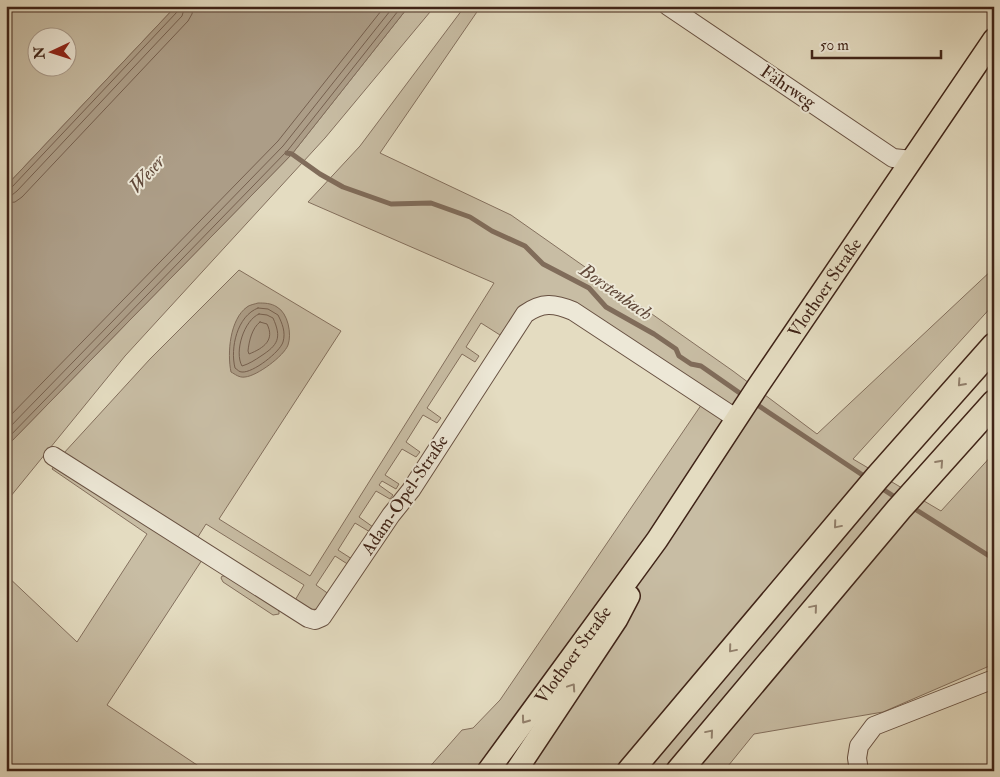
<svg xmlns="http://www.w3.org/2000/svg" width="1000" height="777" viewBox="0 0 1000 777" font-family="'IM FELL Double Pica',serif">
<style>
.green{fill:#c8bda4;stroke:#84705e;fill-rule:evenodd}
.water{fill:#ac9d87;stroke:#806c5a}
.lines{fill:none;stroke-linecap:round;stroke-linejoin:round}
.shore{stroke:#76604f;stroke-width:1}
.stream{stroke:#806c5a;stroke-width:5}
.minor-casing{stroke:#685142;stroke-width:20}
.major-casing{stroke:#3f2317;stroke-width:24}
.highway-casing{stroke:#3f2317;stroke-width:28}
.minor{stroke:#ede8d7;stroke-width:18}
.major{stroke:#e4dcc1;stroke-width:21}
.highway{stroke:#e4dcc1;stroke-width:25}
.oneway{stroke:#92806c}
.labels{text-anchor:middle;dominant-baseline:central;stroke-width:4;stroke-linejoin:round;paint-order:stroke}
.street-label{font-size:18px;fill:#3f2317;stroke:#ede8d7}
.water-label{font-size:19px;font-style:italic;fill:#604839;stroke:#ede8d7}
</style>
<rect width="100%" height="100%" fill="#e4dcc1"/>
<filter id="stains"><feTurbulence type="fractalNoise" baseFrequency=".004" numOctaves="4"/><feColorMatrix values="0 0 0 0 .2 0 0 0 0 .09 0 0 0 0 .02 0 0 0 .5 -.17"/></filter>
<radialGradient id="worn" r=".72"><stop offset=".6" stop-color="#630" stop-opacity="0"/><stop offset="1" stop-color="#630" stop-opacity=".3"/></radialGradient>
<path class="green" d="M 6,6 L 176,6 L 6,186 ZM 38,38 L 68,38 L 68,68 L 38,68 Z
M 409,6 L 435,6 L 325,138 L 125,356 L 6,502 L 6,447 L 292,154 Z
M 465,6 L 481,6 L 380,153 L 511,215 L 733,371 L 817,434 L 994,268 L 994,304 L 853,459 L 941,511 L 994,453 L 994,664 L 883,712 L 754,734 L 724,771 L 426,771 L 462,730 L 473,728 L 500,700 L 708,395 L 574,302 L 519,309 L 500,335 L 481,323 L 466,347 L 479,356 L 475,362 L 462,354 L 427,408 L 441,418 L 437,423 L 423,415 L 406,442 L 420,452 L 416,457 L 402,449 L 385,475 L 399,484 L 396,489 L 382,481 L 379,485 L 393,495 L 390,499 L 376,491 L 359,517 L 373,527 L 370,532 L 355,523 L 338,550 L 352,559 L 349,565 L 335,556 L 316,585 L 333,597 C 319,613 313,612 294,602 L 304,585 L 206,524 L 196,540 L 202,560 L 107,705 L 206,771 L 6,771 L 6,575 L 77,642 L 147,534 L 52,469 L 63,454 L 150,359 L 239,270 L 341,331 L 219,519 L 310,576 L 494,283 L 308,202 L 360,146 Z
M 222,576 L 226,576 L 279,610 L 279,614 L 273,615 L 223,582 L 221,578 Z"/>
<path class="water" d="M 176,6 L 409,6 L 292,154 L 6,447 L 6,186 Z
M 258,303 C 264,303 271,303 277,307 C 288,313 292,334 288,345 C 284,356 257,376 245,377 C 239,378 235,374 231,372 C 227,353 230,319 247,307 C 249,305 255,304 258,303 Z"/>
<g class="lines">
<path class="shore" d="M 6,189 L 12,187 L 177,12 L 179,6
M 6,195 L 12,195 L 17,191 L 182,16 L 185,6
M 6,203 L 15,202 L 22,197 L 188,21 L 192,14 L 193,6
M 258,308 L 268,309 L 278,315 C 282,323 286,332 283,342 C 280,352 253,373 242,372 C 239,372 238,370 235,368 C 230,348 237,316 258,308 Z
M 259,314 L 267,315 L 273,318 C 282,338 278,345 261,356 C 255,360 249,364 242,366 C 234,352 244,320 259,314 Z
M 260,322 L 267,324 C 275,340 264,348 249,354 L 248,351 C 249,341 252,328 260,322 Z
M 6,420 L 278,141 L 385,6
M 6,431 L 283,146 L 394,6
M 6,440 L 288,150 L 402,6"/>
<path class="stream" d="M 287,153 L 292,154 L 320,174 L 343,187 L 391,204 L 431,203 L 470,217 L 492,231 L 525,246 L 543,264 L 589,288 L 606,307 L 654,334 L 676,349 L 679,356 L 691,364 L 701,366 L 744,396
M 753,402 L 867,478
M 878,486 L 898,499
M 910,506 L 994,559"/>
<defs>
<path id="minor" d="M 668,6 L 893,158 L 912,160
M 53,456 L 308,618 L 315,620 L 322,617 L 391,515 L 411,490 L 525,314 C 542,302 554,303 573,311 L 737,419
M 859,771 L 857,758 L 859,746 L 874,726 L 994,679"/>
<g id="major">
<path id="s1" d="M 488,771 L 657,540 L 758,386 L 994,39"/>
<path d="M 516,771 L 617,619 L 629,596"/>
</g>
<path id="highway" d="M 630,771 L 877,478 L 994,346
M 679,771 L 899,509 L 994,403"/>
</defs>
<use href="#minor" class="minor-casing"/>
<use href="#major" class="major-casing"/>
<use href="#highway" class="highway-casing"/>
<use href="#minor" class="minor"/>
<use href="#major" class="major"/>
<use href="#highway" class="highway"/>
</g>
<defs><path id="oneway-chevron" d="M-2-3.5L2.5 0L-2 3.5" fill="none" stroke-width="1.6" stroke-linecap="round" stroke-linejoin="round" transform="scale(1.25)"/></defs>
<g class="oneway">
<use href="#oneway-chevron" transform="translate(961 383) rotate(132)"/>
<use href="#oneway-chevron" transform="translate(940 463) rotate(-48)"/>
<use href="#oneway-chevron" transform="translate(837 525) rotate(130)"/>
<use href="#oneway-chevron" transform="translate(814 608) rotate(-50)"/>
<use href="#oneway-chevron" transform="translate(732 649) rotate(130)"/>
<use href="#oneway-chevron" transform="translate(572 687) rotate(-56)"/>
<use href="#oneway-chevron" transform="translate(525 720) rotate(126)"/>
<use href="#oneway-chevron" transform="translate(710 733) rotate(-50)"/>
</g>
<g class="labels">
<g class="street-label">
<text transform="translate(788 87) rotate(34)">Fährweg</text>
<text stroke="none"><textPath href="#s1" startOffset="589">Vlothoer Straße</textPath></text>
<text transform="translate(405 495) rotate(-56)">Adam-Opel-Straße</text>
<text stroke="none"><textPath href="#s1" startOffset="144">Vlothoer Straße</textPath></text>
</g>
<g class="water-label">
<text transform="translate(147 174) rotate(-48)">Weser</text>
<text transform="translate(616 292) rotate(35)">Borstenbach</text>
</g>
</g>
<rect width="1000" height="777" fill="none" stroke="#e4dcc1" stroke-width="25"/>
<rect x="8" y="8" width="985" height="762" fill="none" stroke="#3f2317" stroke-width="2.5"/>
<rect x="12" y="12" width="975" height="752" fill="none" stroke="#3f2317"/>
<g transform="translate(52 52) rotate(266)"><circle r="24" fill="#ede8d7" stroke="#a7998a"/>
<path d="M0-4L9 19L0 12L-9 19Z" fill="#8f2418"/>
<text y="-8" font-size="14" font-weight="bold" text-anchor="middle" fill="#3f2317">N</text>
</g>
<path d="M812 50v8h129v-8" fill="none" stroke="#3f2317" stroke-width="2.5"/>
<text x="820" y="50" font-size="15" fill="#3f2317" stroke="#ede8d7" stroke-width="4" paint-order="stroke">50 m</text>
<rect width="100%" height="100%" filter="url(#stains)"/>
<rect width="100%" height="100%" fill="url(#worn)"/>
</svg>
